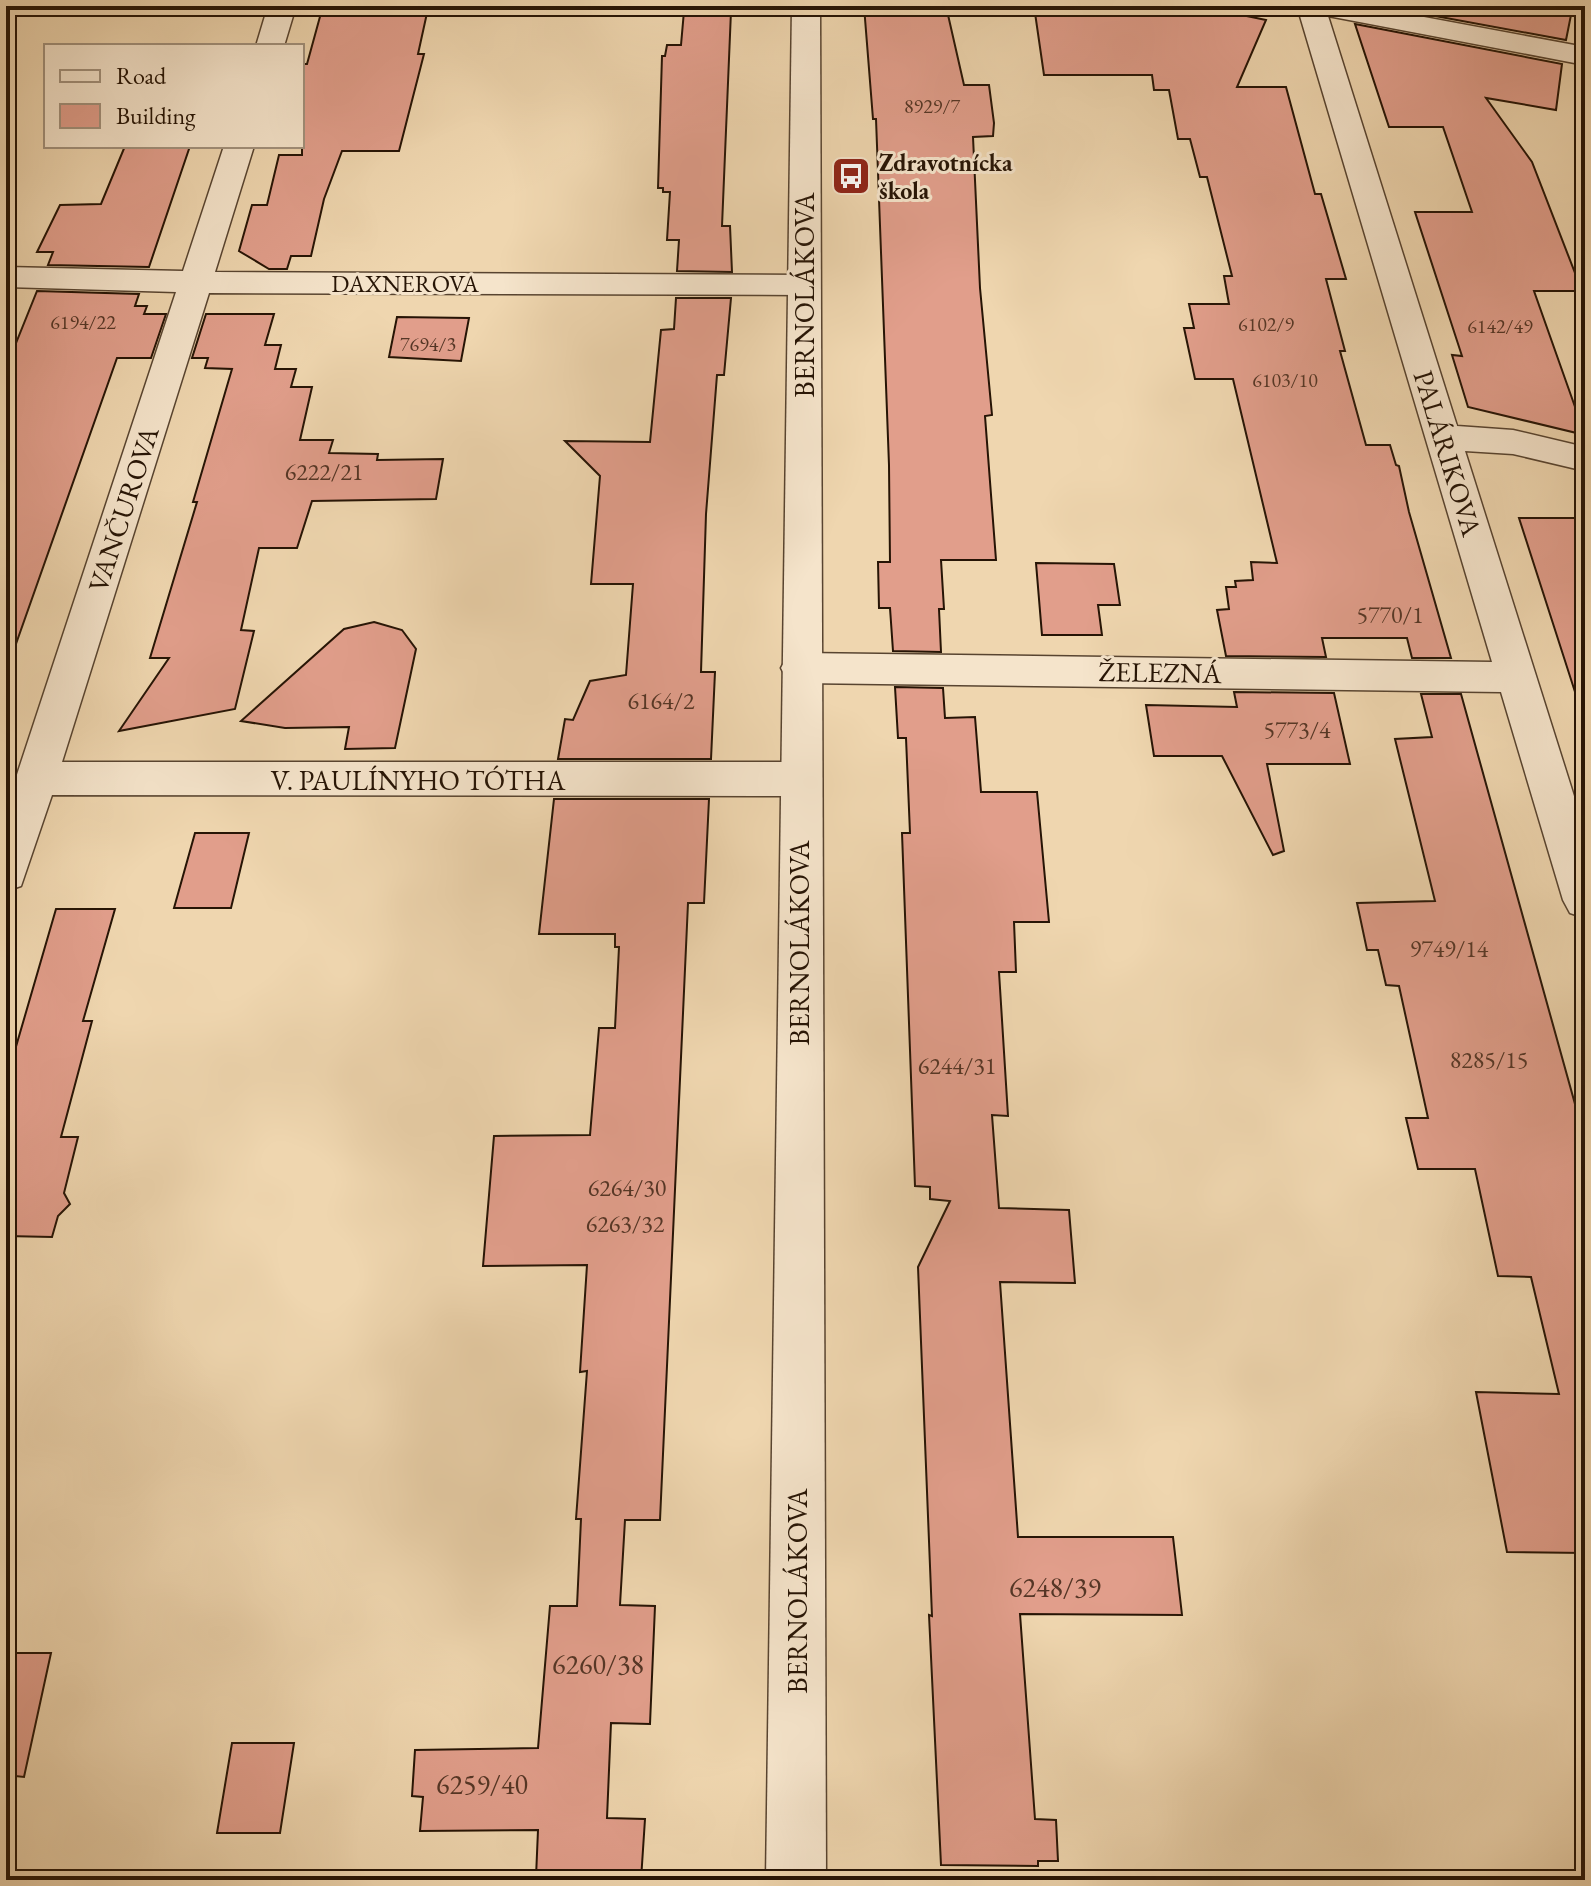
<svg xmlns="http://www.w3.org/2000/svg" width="1591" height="1886" viewBox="0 0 1591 1886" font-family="'EB Garamond',serif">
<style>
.building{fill:#e19e8b;stroke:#261405;stroke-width:2}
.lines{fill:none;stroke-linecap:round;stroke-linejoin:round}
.minor-casing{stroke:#584430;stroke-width:3}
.tertiary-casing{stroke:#584430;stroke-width:3}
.minor{fill:#f5e4cb;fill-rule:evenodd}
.tertiary{fill:#f5e4cb;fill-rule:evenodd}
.labels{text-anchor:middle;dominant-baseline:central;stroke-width:6;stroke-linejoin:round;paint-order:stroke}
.far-number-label{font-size:20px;fill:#553626}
.far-poi-label{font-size:24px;font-weight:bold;fill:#261405;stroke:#f5e4cb;text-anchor:start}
.far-street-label{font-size:24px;fill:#261405;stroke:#f5e4cb}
.number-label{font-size:24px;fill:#553626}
.street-label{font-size:28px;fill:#261405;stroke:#f5e4cb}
.near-number-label{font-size:28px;fill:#553626}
</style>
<rect width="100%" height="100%" fill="#efd6af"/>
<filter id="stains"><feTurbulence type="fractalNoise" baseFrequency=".0025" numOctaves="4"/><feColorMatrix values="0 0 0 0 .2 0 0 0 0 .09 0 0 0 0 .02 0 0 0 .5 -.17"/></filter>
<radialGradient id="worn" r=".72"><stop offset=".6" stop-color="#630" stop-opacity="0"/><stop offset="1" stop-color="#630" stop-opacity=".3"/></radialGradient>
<path class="building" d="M 864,6 L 946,6 L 964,85 L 989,85 L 994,123 L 993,136 L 973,137 L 980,288 L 992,415 L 985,416 L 996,560 L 941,560 L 944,609 L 939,609 L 941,652 L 893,651 L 890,608 L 879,608 L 878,562 L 890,562 L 889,465 L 876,119 L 873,119 Z
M 1034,6 L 1198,6 L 1266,20 L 1237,87 L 1286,87 L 1315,194 L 1321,194 L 1346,279 L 1326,279 L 1345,351 L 1340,351 L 1366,445 L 1390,445 L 1396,465 L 1399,466 L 1409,512 L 1451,658 L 1412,658 L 1407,638 L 1322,638 L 1326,657 L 1226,656 L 1217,610 L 1229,609 L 1226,587 L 1236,587 L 1235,581 L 1253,580 L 1251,562 L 1277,563 L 1233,379 L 1195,379 L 1184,328 L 1194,328 L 1189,304 L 1229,304 L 1224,276 L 1232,276 L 1207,177 L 1200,177 L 1190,139 L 1178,139 L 1169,90 L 1154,90 L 1152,75 L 1044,75 Z
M 1381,6 L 1553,6 L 1551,14 L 1571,15 L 1566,40 Z
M 684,11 L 731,11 L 722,226 L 730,226 L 732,272 L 677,271 L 679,240 L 667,240 L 670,192 L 663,192 L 663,188 L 658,188 L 662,56 L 665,56 L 667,45 L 681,45 Z
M 321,13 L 427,13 L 418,54 L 424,54 L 399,151 L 342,151 L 324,199 L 311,256 L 291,256 L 287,269 L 269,269 L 239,251 L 252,205 L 267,205 L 279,155 L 302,155 L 302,64 L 307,64 Z
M 1355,24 L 1562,64 L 1556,110 L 1486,98 L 1532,162 L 1582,291 L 1534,291 L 1585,435 L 1468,407 L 1452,355 L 1462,356 L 1415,212 L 1472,212 L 1443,127 L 1389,127 Z
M 125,146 L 190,146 L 149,267 L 48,265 L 53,252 L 37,252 L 60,205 L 101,204 Z
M 37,291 L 139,294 L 135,306 L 147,306 L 144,314 L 166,314 L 151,358 L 117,358 L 11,658 L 6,658 L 6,368 Z
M 676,298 L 731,298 L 724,375 L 717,375 L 706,514 L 701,672 L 715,672 L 711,759 L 558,759 L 565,719 L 573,720 L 590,681 L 626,675 L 633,584 L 591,584 L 600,476 L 565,441 L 650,442 L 661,330 L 674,329 Z
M 206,314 L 274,314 L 265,345 L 281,345 L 275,369 L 296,369 L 291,387 L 312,387 L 300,440 L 333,440 L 329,453 L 378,454 L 377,460 L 443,459 L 436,499 L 312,501 L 297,548 L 259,548 L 241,630 L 254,631 L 235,709 L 119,731 L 169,658 L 150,658 L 197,502 L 193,502 L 232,369 L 205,368 L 208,358 L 192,358 Z
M 397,317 L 469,318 L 461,361 L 389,357 Z
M 1519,518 L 1585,518 L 1585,694 L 1576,695 Z
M 1036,563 L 1114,564 L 1120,605 L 1098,605 L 1102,635 L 1042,635 Z
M 374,622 L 402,630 L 416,649 L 395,748 L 345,749 L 349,727 L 285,728 L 241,721 L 344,629 Z
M 895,687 L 943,688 L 945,718 L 975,717 L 981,792 L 1037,792 L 1049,922 L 1014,922 L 1016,972 L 999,972 L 1008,1116 L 992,1115 L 999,1208 L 1069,1210 L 1075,1283 L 1000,1282 L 1018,1537 L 1173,1537 L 1182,1615 L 1020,1614 L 1035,1819 L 1056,1820 L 1058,1861 L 1038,1861 L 1038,1866 L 941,1865 L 929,1615 L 932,1616 L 918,1267 L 950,1201 L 930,1199 L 930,1187 L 915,1186 L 902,833 L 910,833 L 906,738 L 898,738 Z
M 1234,692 L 1334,693 L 1350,764 L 1267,764 L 1284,851 L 1273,855 L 1222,756 L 1154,756 L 1146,705 L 1237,707 Z
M 1421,694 L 1461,694 L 1585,1140 L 1585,1553 L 1507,1552 L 1476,1392 L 1559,1394 L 1531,1277 L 1498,1276 L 1475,1169 L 1418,1169 L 1406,1118 L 1428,1118 L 1399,986 L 1386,985 L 1378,950 L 1367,950 L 1357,903 L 1435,901 L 1395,739 L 1432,737 Z
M 554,799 L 709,799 L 704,903 L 688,903 L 660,1520 L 625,1520 L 620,1605 L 655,1606 L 650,1724 L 611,1723 L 607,1818 L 645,1819 L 641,1880 L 556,1880 L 556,1877 L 536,1877 L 538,1830 L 420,1831 L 423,1797 L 412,1796 L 415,1750 L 538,1748 L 550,1606 L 577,1606 L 581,1519 L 576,1519 L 587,1371 L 580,1372 L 587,1265 L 483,1266 L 494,1136 L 590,1135 L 599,1028 L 615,1028 L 619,947 L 615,947 L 615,934 L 539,934 Z
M 195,833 L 249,833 L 231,908 L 174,908 Z
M 56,909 L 115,909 L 83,1021 L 92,1021 L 61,1137 L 78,1137 L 64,1193 L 70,1204 L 58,1216 L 52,1237 L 6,1236 L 6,1081 Z
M 6,1653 L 51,1653 L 24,1777 L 6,1775 Z
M 232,1743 L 294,1743 L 280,1833 L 217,1833 Z"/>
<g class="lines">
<defs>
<path id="minor" d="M 268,6 L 296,6 L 284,46 L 256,46 Z
M 1297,6 L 1365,6 L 1585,47 L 1585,65 L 1328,16 L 1457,426 L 1513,430 L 1585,447 L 1585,471 L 1513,454 L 1465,451 L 1585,831 L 1585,918 L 1570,913 L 1563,900 L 1501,692 L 801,683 L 787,679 L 781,668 L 787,657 L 801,653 L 1492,662 Z
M 224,146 L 254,146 L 215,272 L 804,275 L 816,278 L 820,285 L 816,292 L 804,295 L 209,293 L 62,762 L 800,762 L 815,767 L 821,779 L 815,791 L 800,796 L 52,795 L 21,886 L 6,891 L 6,808 L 176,292 L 6,287 L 6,267 L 183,271 Z"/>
<path id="tertiary" d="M 792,6 L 820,6 L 826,1880 L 766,1880 Z"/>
</defs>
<use href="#minor" class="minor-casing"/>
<use href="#tertiary" class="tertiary-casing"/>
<use href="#minor" class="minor"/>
<use href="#tertiary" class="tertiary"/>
</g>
<defs>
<symbol id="bus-square" viewBox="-11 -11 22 22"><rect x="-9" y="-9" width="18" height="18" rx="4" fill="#8f2418" stroke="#f5e4cb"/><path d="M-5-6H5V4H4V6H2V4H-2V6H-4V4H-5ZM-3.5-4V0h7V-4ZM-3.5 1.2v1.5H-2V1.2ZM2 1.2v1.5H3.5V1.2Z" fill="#fff"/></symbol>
</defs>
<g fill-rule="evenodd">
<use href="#bus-square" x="829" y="154" width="44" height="44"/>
</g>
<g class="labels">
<g class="far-number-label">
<text x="932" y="106">8929/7</text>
<text x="83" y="322">6194/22</text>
<text x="1266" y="324">6102/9</text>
<text x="1500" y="326">6142/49</text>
<text x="428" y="344">7694/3</text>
<text x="1285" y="380">6103/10</text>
</g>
<g class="far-poi-label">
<text x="879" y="162">Zdravotnícka<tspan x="879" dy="28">škola</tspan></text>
</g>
<g class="far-street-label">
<text x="405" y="283">DAXNEROVA</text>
</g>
<g class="number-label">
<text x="324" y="471">6222/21</text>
<text x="1390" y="614">5770/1</text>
<text x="661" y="700">6164/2</text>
<text x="1297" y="729">5773/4</text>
<text x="1449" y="948">9749/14</text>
<text x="1489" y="1059">8285/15</text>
<text x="957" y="1065">6244/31</text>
<text x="627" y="1187">6264/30</text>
<text x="625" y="1223">6263/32</text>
</g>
<g class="street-label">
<text transform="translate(804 295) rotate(-90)">BERNOLÁKOVA</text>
<text transform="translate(1448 453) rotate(73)">PALÁRIKOVA</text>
<text transform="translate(123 509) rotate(-72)">VANČUROVA</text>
<text transform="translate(1160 672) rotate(1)">ŽELEZNÁ</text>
<text x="418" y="780">V. PAULÍNYHO TÓTHA</text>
<text transform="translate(799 943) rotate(-90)">BERNOLÁKOVA</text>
<text transform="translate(797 1591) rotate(-90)">BERNOLÁKOVA</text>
</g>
<g class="near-number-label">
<text x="1055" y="1587">6248/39</text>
<text x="598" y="1664">6260/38</text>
<text x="482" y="1784">6259/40</text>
</g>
</g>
<rect width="1591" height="1886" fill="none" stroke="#efd6af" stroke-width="32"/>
<rect x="8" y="8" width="1575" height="1870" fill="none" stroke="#261405" stroke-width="4"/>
<rect x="16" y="16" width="1559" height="1854" fill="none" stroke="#261405" stroke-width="2"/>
<rect x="44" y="44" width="260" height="104" fill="#f5e4cb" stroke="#a2917c" stroke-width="2"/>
<rect x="60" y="70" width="40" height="12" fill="#f5e4cb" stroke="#a2917c" stroke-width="2"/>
<text x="116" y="84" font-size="24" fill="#261405">Road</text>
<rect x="60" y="104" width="40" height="24" fill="#e19e8b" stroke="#a2917c" stroke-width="2"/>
<text x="116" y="124" font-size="24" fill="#261405">Building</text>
<rect width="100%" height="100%" filter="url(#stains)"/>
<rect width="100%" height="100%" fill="url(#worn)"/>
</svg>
